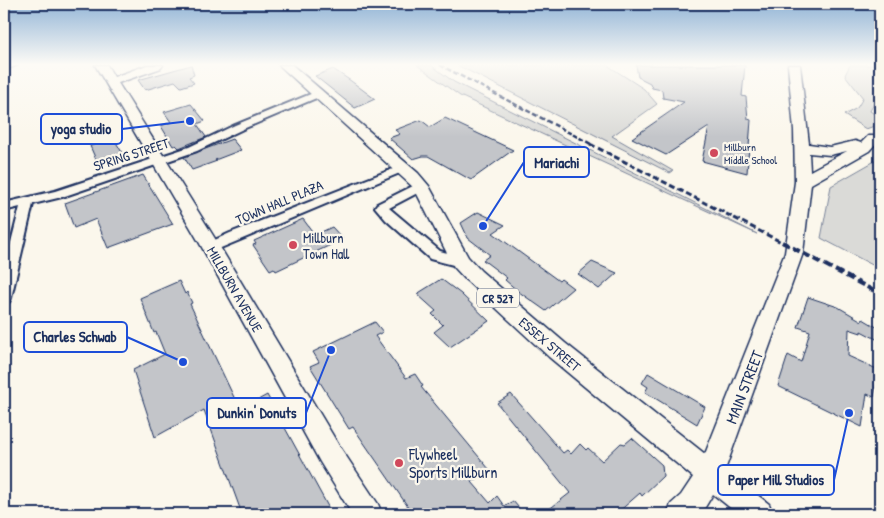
<svg xmlns="http://www.w3.org/2000/svg" width="884" height="518" viewBox="0 0 884 518" font-family="'Patrick Hand',sans-serif">
<style>
.green{fill:#dadad7;stroke:#7a849a}
.building{fill:#c3c5c9;stroke:#1b2f5e}
.lines{fill:none;stroke-linecap:round;stroke-linejoin:round}
.minor-casing{stroke:#1b2f5e;stroke-width:4}
.major-casing{stroke:#1b2f5e;stroke-width:3}
.minor{fill:#fbf7ec;fill-rule:evenodd}
.major{fill:#fbf7ec;fill-rule:evenodd}
.rail-far2{stroke:#1b2f5e;stroke-width:2.5;stroke-dasharray:5 2.5;stroke-linecap:butt}
.rail-far1{stroke:#1b2f5e;stroke-width:3;stroke-dasharray:6 3;stroke-linecap:butt}
.rail{stroke:#1b2f5e;stroke-width:4;stroke-dasharray:8 4;stroke-linecap:butt}
.poi-dot{fill:#d1495b;stroke:#fbf7ec;stroke-width:2}
.labels{text-anchor:middle;dominant-baseline:central;stroke-width:4.5;stroke-linejoin:round;paint-order:stroke}
.far-poi-label{font-size:11px;fill:#1b2f5e;stroke:#fbf7ec;text-anchor:start}
.shield{fill:#fbf7ec;stroke:#5e6b89;stroke-width:1}
.shield-label{font-size:12px;font-weight:bold;fill:#1b2f5e}
.street-label{font-size:14px;fill:#1b2f5e;stroke:#fbf7ec}
.poi-label{font-size:14px;fill:#1b2f5e;stroke:#fbf7ec;text-anchor:start}
.near-street-label{font-size:16px;fill:#1b2f5e;stroke:#fbf7ec}
.near-poi-label{font-size:16px;fill:#1b2f5e;stroke:#fbf7ec;text-anchor:start}
.leader{fill:none;stroke:#1d4ed8;stroke-width:2}
.callout-dot{fill:#1d4ed8;stroke:#fbf7ec;stroke-width:2}
.callout{fill:#fbf7ec;stroke:#1d4ed8;stroke-width:2}
.callout-label{font-size:15px;text-anchor:middle;font-weight:bold;fill:#1b2f5e}
</style>
<rect width="100%" height="100%" fill="#fbf7ec"/>
<filter id="ink" filterUnits="userSpaceOnUse"><feTurbulence type="fractalNoise" baseFrequency=".02" numOctaves="2"/><feDisplacementMap in="SourceGraphic" scale="10" xChannelSelector="R" yChannelSelector="G"/><feConvolveMatrix kernelMatrix="1 2 1 2 8 2 1 2 1" color-interpolation-filters="sRGB"/></filter>
<g filter="url(#ink)">
<path class="green" d="M 417,65 L 431,65 L 454,82 L 757,234 L 460,96 Z
M 457,65 L 607,65 L 644,89 L 657,104 L 612,136 L 673,171 L 670,173 Z
M 850,65 L 880,65 C 880,83 879,96 870,111 L 880,118 L 880,124 L 866,129 L 844,115 L 857,108 L 863,98 L 845,75 Z
M 880,158 L 880,269 L 821,238 L 831,186 Z"/>
<path class="building" d="M 191,65 L 194,75 L 189,77 L 194,83 L 181,87 L 175,81 L 145,90 L 138,80 Z
M 636,65 L 745,65 L 742,96 L 746,97 L 748,119 L 751,120 L 747,173 L 702,161 L 709,127 L 666,155 L 632,138 L 684,102 L 663,98 L 662,90 L 652,88 L 650,83 L 638,77 Z
M 333,69 L 351,81 L 375,99 L 355,108 L 315,76 Z
M 191,104 L 205,121 L 197,124 L 206,137 L 179,148 L 176,145 L 173,146 L 161,126 L 171,122 L 164,112 Z
M 445,118 L 513,150 L 471,180 L 428,156 L 423,156 L 413,159 L 389,138 L 400,134 L 395,130 L 421,120 L 430,127 Z
M 111,134 L 123,154 L 97,162 L 90,146 L 102,142 L 100,137 Z
M 232,139 L 241,150 L 215,160 L 217,161 L 192,170 L 184,157 Z
M 143,175 L 173,224 L 108,248 L 96,219 L 74,228 L 65,203 Z
M 478,212 L 505,225 L 493,233 L 559,281 L 561,279 L 573,288 L 546,311 L 519,292 L 505,280 L 507,278 L 483,260 L 490,255 L 468,238 L 461,223 Z
M 303,219 L 315,235 L 332,227 L 343,239 L 276,271 L 274,268 L 270,270 L 253,245 L 256,244 L 254,241 Z
M 592,262 L 617,273 L 599,289 L 578,274 Z
M 441,279 L 461,294 L 489,321 L 450,347 L 434,332 L 443,325 L 432,314 L 436,311 L 417,294 Z
M 179,281 L 185,294 L 187,292 L 192,303 L 190,304 L 240,410 L 267,395 L 332,514 L 242,514 L 204,410 L 155,437 L 133,370 L 165,354 L 156,332 L 154,333 L 140,298 Z
M 808,297 L 838,307 L 862,321 L 863,319 L 880,329 L 880,341 L 861,331 L 861,333 L 849,329 L 848,356 L 879,370 L 874,397 L 867,394 L 862,427 L 778,386 L 788,355 L 801,362 L 810,331 L 798,327 Z
M 375,322 L 383,332 L 375,336 L 406,378 L 415,374 L 423,386 L 421,387 L 489,469 L 472,482 L 490,503 L 497,496 L 504,506 L 513,501 L 524,514 L 413,514 L 353,427 L 349,429 L 310,366 L 319,362 L 313,352 Z
M 648,373 L 705,407 L 697,424 L 645,392 L 648,387 L 642,383 Z
M 511,394 L 563,453 L 567,450 L 571,454 L 580,444 L 586,450 L 588,448 L 602,461 L 621,443 L 625,444 L 632,438 L 662,465 L 663,476 L 642,496 L 640,493 L 616,514 L 543,514 L 570,493 L 497,403 Z"/>
<g class="lines">
<defs>
<path id="minor" d="M 4,65 L 17,65 L 4,70 Z
M 318,91 L 323,94 L 321,96 L 243,129 L 197,151 L 62,197 L 33,204 L 11,298 L 9,302 L 4,304 L 4,270 L 20,207 L 4,211 L 4,203 L 55,191 L 189,147 L 235,125 Z
M 403,165 L 407,166 L 409,168 L 407,170 L 216,250 L 206,250 L 204,247 L 206,244 L 230,233 Z
M 421,182 L 427,186 L 425,189 L 389,208 L 440,251 L 466,258 L 468,262 L 466,266 L 461,267 L 430,259 L 386,220 L 375,207 L 377,204 Z"/>
<path id="major" d="M 95,65 L 107,65 L 114,77 L 147,65 L 163,65 L 161,68 L 118,83 L 214,237 L 338,444 L 378,504 L 382,514 L 352,514 L 320,462 L 199,242 Z
M 279,65 L 292,65 L 418,173 L 429,186 L 468,257 L 481,271 L 565,343 L 705,454 L 785,253 L 795,182 L 794,130 L 788,65 L 800,65 L 809,144 L 830,147 L 855,141 L 861,143 L 868,136 L 878,136 L 880,139 L 869,151 L 811,184 L 803,253 L 725,470 L 769,504 L 773,514 L 738,514 L 713,494 L 701,514 L 667,514 L 671,504 L 681,495 L 693,477 L 549,357 L 467,281 L 454,267 L 414,188 ZM 847,151 L 810,171 L 809,153 L 830,155 Z"/>
</defs>
<use href="#minor" class="minor-casing"/>
<use href="#major" class="major-casing"/>
<use href="#minor" class="minor"/>
<use href="#major" class="major"/>
<path class="rail-far2" d="M 440,65 L 593,145"/>
<path class="rail-far1" d="M 590,144 L 785,244"/>
<path class="rail" d="M 782,242 L 880,294"/>
</g>
</g>
<linearGradient id="sky" x2="0" y2="1"><stop stop-color="#91b4d6"/><stop offset="0.47" stop-color="#fdfbf6"/><stop offset="1" stop-color="#fdfbf6" stop-opacity="0"/></linearGradient>
<rect width="884" height="137" fill="url(#sky)"/>
<g class="poi-dot">
<circle cx="714" cy="153" r="5"/>
<circle cx="293" cy="245" r="5"/>
<circle cx="399" cy="463" r="5"/>
</g>
<g class="labels">
<g class="far-poi-label">
<text x="724" y="147">Millburn<tspan x="724" dy="13">Middle School</tspan></text>
</g>
<rect class="shield" x="477" y="288.5" width="42" height="19" rx="4"/>
<g class="shield-label">
<text x="498" y="298">CR 527</text>
</g>
<g class="street-label">
<text transform="translate(131 154) rotate(-18)">SPRING STREET</text>
<text transform="translate(279 202) rotate(-23)">TOWN HALL PLAZA</text>
<text transform="translate(235 289) rotate(60)">MILLBURN AVENUE</text>
<text transform="translate(550 344) rotate(40)">ESSEX STREET</text>
</g>
<g class="poi-label">
<text x="303" y="237">Millburn<tspan x="303" dy="16">Town Hall</tspan></text>
</g>
<g class="near-street-label">
<text transform="translate(744 387) rotate(-69)">MAIN STREET</text>
</g>
<g class="near-poi-label">
<text x="409" y="454">Flywheel<tspan x="409" dy="18">Sports Millburn</tspan></text>
</g>
</g>
<path class="leader" d="M190 121L122 129M483 226L524 162M183 362L127 337M331 350L306 413M849 413L834 480"/>
<g class="callout-dot">
<circle cx="190" cy="121" r="5"/>
<circle cx="483" cy="226" r="5"/>
<circle cx="183" cy="362" r="5"/>
<circle cx="331" cy="350" r="5"/>
<circle cx="849" cy="413" r="5"/>
</g>
<g class="callout">
<rect x="41" y="114" width="81" height="30" rx="5"/>
<rect x="524" y="147" width="65" height="30" rx="5"/>
<rect x="24" y="322" width="103" height="30" rx="5"/>
<rect x="207" y="398" width="99" height="30" rx="5"/>
<rect x="718" y="465" width="116" height="30" rx="5"/>
</g>
<g class="callout-label">
<text x="81" y="134">yoga studio</text>
<text x="557" y="168">Mariachi</text>
<text x="75" y="342">Charles Schwab</text>
<text x="257" y="418">Dunkin' Donuts</text>
<text x="776" y="485">Paper Mill Studios</text>
</g>
<rect width="884" height="518" fill="none" stroke="#fbf7ec" stroke-width="20"/>
<rect x="10" y="10" width="864" height="498" fill="none" stroke="#1b2f5e" stroke-width="2" filter="url(#ink)"/>
</svg>
